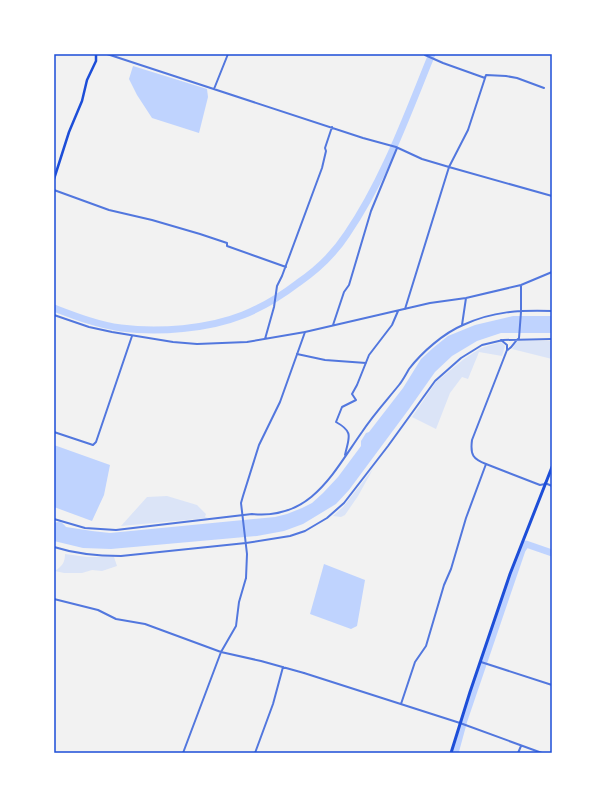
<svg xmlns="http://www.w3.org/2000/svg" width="606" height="807" viewBox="0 0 606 807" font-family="Quicksand,sans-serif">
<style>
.green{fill:#dbe4f7}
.water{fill:#bfd3fe}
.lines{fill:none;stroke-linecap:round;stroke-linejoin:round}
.river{stroke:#bfd3fe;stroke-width:7}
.minor{stroke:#5277de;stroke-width:2}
.tertiary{stroke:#5277de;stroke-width:2}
.secondary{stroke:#1d4ed8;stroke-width:2.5}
.primary{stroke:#1d4ed8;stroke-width:3}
.neatline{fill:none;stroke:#1d4ed8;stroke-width:1.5}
</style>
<rect width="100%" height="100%" fill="#f2f2f2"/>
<path class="green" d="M 517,341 L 552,341 L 552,359 L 512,349 Z
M 501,342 L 505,346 L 502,356 L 479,352 L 468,379 L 462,377 L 450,393 L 436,429 L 412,417 L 436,382 L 464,359 L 481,348 Z
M 373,469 L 358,496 L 345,515 L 341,517 L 333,516 L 343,507 Z
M 167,496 L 197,505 L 206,514 L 205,517 L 208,518 L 121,526 L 147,497 Z
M 65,554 L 87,557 L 114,557 L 117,566 L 102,571 L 92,570 L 82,573 L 64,573 L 55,571 C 62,566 65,563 65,554 Z"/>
<path class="water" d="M 133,66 L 207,89 L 208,97 L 199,133 L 152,118 L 137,95 L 129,79 Z
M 513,316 L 552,316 L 552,333 L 501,333 L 477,341 L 452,356 L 435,372 L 409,409 L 349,490 L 336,504 L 303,524 L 284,531 L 257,536 L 111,549 L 83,548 L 54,541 L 54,523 C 60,521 62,522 66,527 L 92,531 L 110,533 L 275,517 L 287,514 L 302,508 L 312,503 L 323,493 L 338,477 L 361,446 L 361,441 L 366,433 L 369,432 L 403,388 L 421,359 L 433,348 L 448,336 L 475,325 Z
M 54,445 L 110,465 L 104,495 L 92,521 L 54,507 Z
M 324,564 L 365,580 L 357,626 L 351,629 L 310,614 Z"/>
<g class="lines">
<path class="river" d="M 54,308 C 75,316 98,325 121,328 C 158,333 208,329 243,315 C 263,307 281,296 298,283 C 317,270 334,254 347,234 C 384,180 407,115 432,54
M 455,753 L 464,720 L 522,550 L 526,544 L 552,553"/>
<path class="minor" d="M 107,54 L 363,138 L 396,147 L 422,159 L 449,167 L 552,196
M 425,55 L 443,63 L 485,78
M 214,89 L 228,54
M 54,190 L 109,210 L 152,220 L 200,234 L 227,243 L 227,246 L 286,267
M 405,309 L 449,167 L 468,130 L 486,75 L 506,76 L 517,78 L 544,88
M 54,315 L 89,327 L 112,332 L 173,342 L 197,344 L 247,342 L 305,332 L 430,303 L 466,298 L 521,285 L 552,272
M 333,325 L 344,292 L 349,285 L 371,211 L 397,148
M 462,325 L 466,298
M 265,339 L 274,307 L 277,286 L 282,276 L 322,168 L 326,151 L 325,148 L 332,127
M 501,340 L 507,345 L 507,350
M 297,354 L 325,360 L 366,363
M 54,432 L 93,445 L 96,442 L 132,336
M 345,455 C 349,437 354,432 336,422 L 342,407 L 356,400 L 352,394 L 357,385 L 369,355 L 392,325 L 398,311
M 486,464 C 473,459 470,455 472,440 L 507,350 C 513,348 514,341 519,338 L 521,312 L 521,286
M 545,483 L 552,486
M 54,519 L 85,528 L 116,530 L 252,514 C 311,520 333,473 362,432 C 373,415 387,400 399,385 C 403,380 406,374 409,369 C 422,352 444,333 463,325 C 493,311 520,310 552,311
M 54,547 C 76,554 98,556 121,556 L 246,543 L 290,536 L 305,531 L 327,518 L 344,503 L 388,446 L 435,381 L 461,358 L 482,345 L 503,340 L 552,339
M 54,599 L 98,610 L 116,619 L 145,624 L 221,652 L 261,661 L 304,673
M 481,662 L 552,685
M 460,723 L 542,753
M 183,753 L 221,652 L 236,626 L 239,602 L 246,578
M 255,753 L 273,704 L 283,667
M 518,753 L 521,746"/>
<path class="tertiary" d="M 246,578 L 247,554 L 241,503 L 243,496 L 259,445 L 280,402 L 305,332
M 304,673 L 460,723
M 401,704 L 415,662 L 426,646 L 444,585 L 451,569 L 466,518 L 486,464 L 540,485 L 545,484"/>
<path class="secondary" d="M 54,179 L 69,132 L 82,101 L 87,80 L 96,61 L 96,54"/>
<path class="primary" d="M 451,753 L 470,692 L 510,574 L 552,467"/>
</g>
<rect width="606" height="807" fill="none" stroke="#ffffff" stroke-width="110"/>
<rect x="55" y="55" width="496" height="697" class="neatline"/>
</svg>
